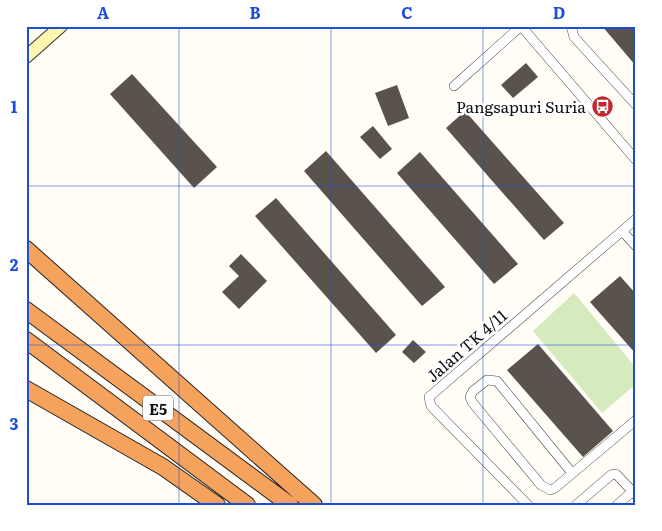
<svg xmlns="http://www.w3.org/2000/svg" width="662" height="531" viewBox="0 0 662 531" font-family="Literata,serif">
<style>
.green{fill:#d5ebbd}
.building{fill:#5a524d}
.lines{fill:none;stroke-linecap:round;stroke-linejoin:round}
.street-casing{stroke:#444;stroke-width:10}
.secondary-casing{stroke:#333;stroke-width:14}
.highway-casing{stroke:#222;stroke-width:18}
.street{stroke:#fff;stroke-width:9}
.secondary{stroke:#fff6b0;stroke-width:12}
.highway{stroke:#f5a25d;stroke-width:16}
.grid{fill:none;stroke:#1d4ed8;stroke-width:1;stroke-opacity:0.55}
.labels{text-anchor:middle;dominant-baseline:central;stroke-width:5;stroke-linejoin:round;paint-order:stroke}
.shield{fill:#fff;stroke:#585858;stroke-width:1}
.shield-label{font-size:15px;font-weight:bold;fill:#111}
.poi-label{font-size:16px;fill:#111;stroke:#fff;text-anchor:end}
.street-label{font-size:16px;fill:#111;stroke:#fff}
.neatline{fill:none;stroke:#1d4ed8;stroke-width:2}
.grid-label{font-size:16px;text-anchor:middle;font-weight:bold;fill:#1d4ed8}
</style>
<rect width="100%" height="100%" fill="#fffdf5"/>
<path class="green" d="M 574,293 L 636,368 L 636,384 L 602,413 L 533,331 Z"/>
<path class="building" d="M 602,26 L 631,26 L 636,32 L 636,66 Z
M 526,63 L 538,77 L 513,98 L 501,85 Z
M 132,74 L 217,167 L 194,188 L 110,94 Z
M 397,85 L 409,118 L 388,126 L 375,93 Z
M 465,111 L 564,223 L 544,240 L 446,128 Z
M 373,126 L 392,149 L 380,159 L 360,137 Z
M 326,151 L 445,287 L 422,306 L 304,171 Z
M 420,152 L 518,264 L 494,284 L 397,173 Z
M 276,198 L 396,335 L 376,353 L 255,216 Z
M 241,254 L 267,281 L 239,309 L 222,292 L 239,276 L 229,266 Z
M 620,276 L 636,294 L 636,354 L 590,302 Z
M 413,340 L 426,352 L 414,363 L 402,352 Z
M 538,344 L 613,431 L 583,457 L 507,370 Z"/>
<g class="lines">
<defs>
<path id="street" d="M 521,26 L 636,160
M 571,26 L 574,37 L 636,105
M 454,86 L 521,26
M 622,231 L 636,246
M 572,473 L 497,381 L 487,380 L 473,391 L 470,397 L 472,402 L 541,485 L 550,490 L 555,488 L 636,420
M 528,505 L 431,406 L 429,397 L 636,219
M 576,505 L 611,475 L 616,474 L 636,495
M 617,505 L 633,491"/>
<path id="secondary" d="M 26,57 L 61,26"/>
<path id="highway" d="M 26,249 L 314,505
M 26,310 L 290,505
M 26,340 L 247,505
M 26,389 L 163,467 L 217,505"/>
</defs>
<use href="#street" class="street-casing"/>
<use href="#secondary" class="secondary-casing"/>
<use href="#highway" class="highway-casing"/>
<use href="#street" class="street"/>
<use href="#secondary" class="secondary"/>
<use href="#highway" class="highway"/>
</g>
<path class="grid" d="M 179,26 L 179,505M 331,26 L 331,505M 483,26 L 483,505M 26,186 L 636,186M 26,345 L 636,345"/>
<defs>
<symbol id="bus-disc" viewBox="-11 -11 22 22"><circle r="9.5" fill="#c4262e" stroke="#fff"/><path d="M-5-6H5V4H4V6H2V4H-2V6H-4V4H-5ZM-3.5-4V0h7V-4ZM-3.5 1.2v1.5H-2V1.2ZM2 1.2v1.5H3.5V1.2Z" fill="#fff"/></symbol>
</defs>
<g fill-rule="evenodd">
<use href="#bus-disc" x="590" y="94" width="25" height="25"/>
</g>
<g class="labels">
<rect class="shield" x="143" y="395.5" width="30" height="25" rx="4"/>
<g class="shield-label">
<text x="158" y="408">E5</text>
</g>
<g class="poi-label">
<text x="586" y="106">Pangsapuri Suria</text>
</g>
<g class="street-label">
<text transform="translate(466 345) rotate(-41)">Jalan TK 4/11</text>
</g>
</g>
<rect width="662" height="531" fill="none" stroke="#ffffff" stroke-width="55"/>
<rect x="28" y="28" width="606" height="476" class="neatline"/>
<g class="grid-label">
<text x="103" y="19">A</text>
<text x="255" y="19">B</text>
<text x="407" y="19">C</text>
<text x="559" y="19">D</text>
<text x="14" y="113">1</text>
<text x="14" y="271">2</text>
<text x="14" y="430">3</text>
</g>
</svg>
